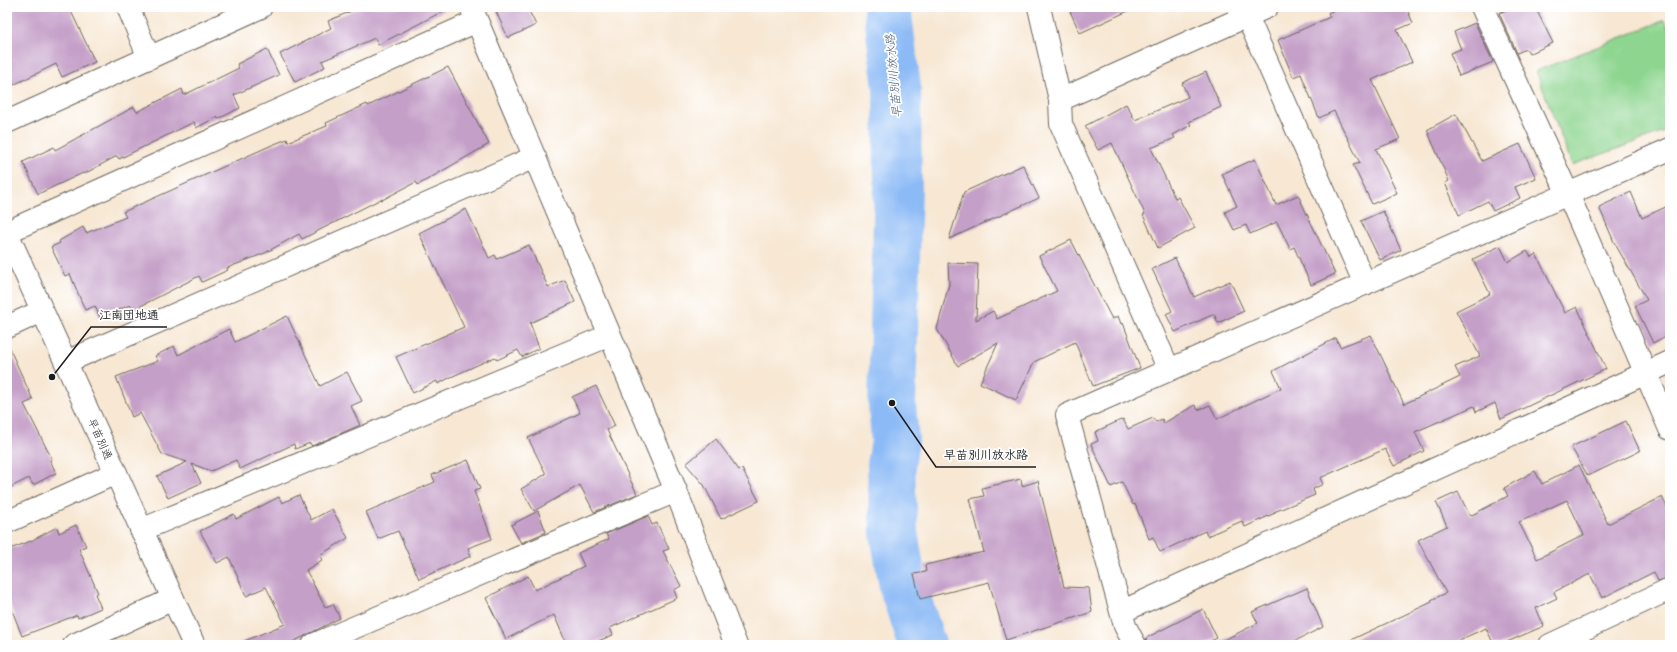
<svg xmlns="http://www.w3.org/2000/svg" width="1677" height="652" viewBox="0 0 1677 652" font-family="Pangolin,'Klee One',sans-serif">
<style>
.park{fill:#8ed590;stroke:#557856}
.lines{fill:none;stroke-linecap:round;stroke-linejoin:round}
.river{stroke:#8bbaf6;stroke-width:48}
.building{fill:#c49fc8;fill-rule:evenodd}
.minor-casing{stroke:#69635c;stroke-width:24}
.tertiary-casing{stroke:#69635c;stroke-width:24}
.minor{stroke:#fff;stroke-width:22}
.tertiary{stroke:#fff;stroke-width:22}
.labels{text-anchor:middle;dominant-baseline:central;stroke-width:3.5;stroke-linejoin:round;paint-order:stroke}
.street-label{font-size:11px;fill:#1c1c1c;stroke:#fff}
.water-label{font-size:12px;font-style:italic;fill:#485b73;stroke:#fff}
.leader{fill:none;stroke:#1c1c1c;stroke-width:1.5}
.callout-dot{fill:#1c1c1c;stroke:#fff;stroke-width:1.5}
.callout-label{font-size:12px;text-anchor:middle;font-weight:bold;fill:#1c1c1c;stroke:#fff;stroke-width:3.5;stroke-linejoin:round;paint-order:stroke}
</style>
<rect width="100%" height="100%" fill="#fff"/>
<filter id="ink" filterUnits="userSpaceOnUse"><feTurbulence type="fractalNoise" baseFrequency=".025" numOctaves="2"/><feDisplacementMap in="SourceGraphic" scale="8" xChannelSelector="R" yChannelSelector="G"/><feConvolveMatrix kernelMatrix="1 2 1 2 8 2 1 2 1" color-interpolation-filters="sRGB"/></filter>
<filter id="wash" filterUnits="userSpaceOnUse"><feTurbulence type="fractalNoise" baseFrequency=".012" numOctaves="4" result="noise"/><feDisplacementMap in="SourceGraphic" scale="16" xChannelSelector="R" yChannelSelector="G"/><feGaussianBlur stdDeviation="0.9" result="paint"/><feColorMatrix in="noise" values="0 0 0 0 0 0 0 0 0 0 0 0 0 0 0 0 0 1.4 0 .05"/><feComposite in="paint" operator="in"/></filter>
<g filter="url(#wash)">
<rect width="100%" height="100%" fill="#f7e7d3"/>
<path class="park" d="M 1665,20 L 1670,31 L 1670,130 L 1572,165 L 1536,71 Z"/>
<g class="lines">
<path class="river" d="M 887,7 L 897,88 L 898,186 L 892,403 L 895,441 L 891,466 L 894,533 L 903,586 L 922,645"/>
</g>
<g id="blocks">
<path class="building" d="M 7,7 L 69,7 L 95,62 L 62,77 L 56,64 L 7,88 Z
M 361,7 L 451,7 L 378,45 L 375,38 L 322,61 L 325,67 L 295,82 L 280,54 L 331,28 L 328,21 Z
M 494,7 L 527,7 L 536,25 L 508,38 Z
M 1068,7 L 1137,7 L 1080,33 Z
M 1340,7 L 1406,7 L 1413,23 L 1397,30 L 1412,62 L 1372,80 L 1400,139 L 1376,149 L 1397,193 L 1372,204 L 1353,165 L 1360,163 L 1334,111 L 1319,118 L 1301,74 L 1293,77 L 1278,40 L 1330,17 L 1328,13 Z
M 1513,7 L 1535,7 L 1553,43 L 1529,54 L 1526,49 L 1517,53 L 1499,13 Z
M 1475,23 L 1493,62 L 1459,76 L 1450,53 L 1461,49 L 1454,32 Z
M 267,49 L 279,75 L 234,95 L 240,108 L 218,119 L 217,117 L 196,128 L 194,122 L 119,159 L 117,156 L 84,174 L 83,173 L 38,194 L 23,162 L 54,147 L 55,150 L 134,107 L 137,112 L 182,89 L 184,95 L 239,68 L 237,64 Z
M 448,67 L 489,144 L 418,185 L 416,182 L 382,200 L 381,199 L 302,239 L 299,234 L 265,253 L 227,268 L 228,270 L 202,282 L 199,276 L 133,310 L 130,305 L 100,318 L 95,306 L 85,310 L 70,274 L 65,276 L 51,247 L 60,243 L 59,241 L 83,227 L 86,233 L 126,217 L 123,212 L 272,145 L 287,139 L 288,142 L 327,126 L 326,123 L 367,104 L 368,106 Z
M 1206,72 L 1221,107 L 1189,122 L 1191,125 L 1173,135 L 1175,138 L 1151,148 L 1175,198 L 1178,197 L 1195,228 L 1158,248 L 1143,215 L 1145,214 L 1112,143 L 1098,150 L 1085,126 L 1126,104 L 1135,120 L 1188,97 L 1182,83 Z
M 1456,114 L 1482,161 L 1520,144 L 1536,178 L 1515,187 L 1520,198 L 1493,211 L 1488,201 L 1459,215 L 1445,183 L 1449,181 L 1427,130 Z
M 1255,159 L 1276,205 L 1298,195 L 1335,274 L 1311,285 L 1294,247 L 1290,249 L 1277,222 L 1250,234 L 1246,225 L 1234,230 L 1225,212 L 1237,206 L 1222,174 Z
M 1023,165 L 1039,198 L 949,239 L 964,192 Z
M 1631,192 L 1642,218 L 1670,205 L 1670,340 L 1668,335 L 1653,343 L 1635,306 L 1647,300 L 1614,242 L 1599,207 Z
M 466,209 L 489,258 L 495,255 L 497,259 L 529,245 L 548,287 L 565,280 L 575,302 L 530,323 L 539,348 L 522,357 L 518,350 L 497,360 L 495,357 L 451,377 L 438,384 L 437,381 L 413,393 L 396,357 L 464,327 L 419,233 Z
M 1383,211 L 1401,250 L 1380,260 L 1361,221 Z
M 1071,240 L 1112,319 L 1118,316 L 1121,324 L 1123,323 L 1140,368 L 1093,386 L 1075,342 L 1034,362 L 1016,400 L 980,383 L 998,343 L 958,366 L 937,329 L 949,284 L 948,263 L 978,264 L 976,320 L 993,311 L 997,319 L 1057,291 L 1039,256 Z
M 1500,246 L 1508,262 L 1527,251 L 1531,257 L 1536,254 L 1565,313 L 1577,307 L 1606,369 L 1501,419 L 1495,403 L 1476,412 L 1474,406 L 1415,432 L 1424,451 L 1394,466 L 1385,449 L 1320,478 L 1323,484 L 1313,489 L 1315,495 L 1274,512 L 1275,513 L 1245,527 L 1242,521 L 1207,536 L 1205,531 L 1160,552 L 1153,537 L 1149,539 L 1135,504 L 1133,505 L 1122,482 L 1111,487 L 1091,444 L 1098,441 L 1095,432 L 1123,419 L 1128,429 L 1153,418 L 1156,422 L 1162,419 L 1164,423 L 1195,405 L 1198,410 L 1210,405 L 1217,419 L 1281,388 L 1273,371 L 1336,338 L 1340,347 L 1371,335 L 1404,404 L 1460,377 L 1455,367 L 1480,356 L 1456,311 L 1490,294 L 1473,259 Z
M 1175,258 L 1194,297 L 1230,281 L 1244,311 L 1218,323 L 1214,314 L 1175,332 L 1166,314 L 1172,311 L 1152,269 Z
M 287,316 L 320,386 L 347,372 L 362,401 L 351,406 L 360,425 L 312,446 L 310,443 L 295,449 L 294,444 L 240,469 L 236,460 L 211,471 L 192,464 L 201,483 L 168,498 L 157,476 L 187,462 L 162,454 L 140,413 L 132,417 L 116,377 L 158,361 L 155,356 L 174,346 L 178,355 L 229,329 L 235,342 Z
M 7,343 L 33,400 L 24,404 L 52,459 L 50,460 L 56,473 L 33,485 L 29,478 L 7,489 Z
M 596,386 L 615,426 L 607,430 L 637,494 L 594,512 L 580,485 L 534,511 L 521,489 L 546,474 L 528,438 L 580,413 L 572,397 Z
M 1626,421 L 1640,451 L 1588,476 L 1571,447 Z
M 716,439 L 739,470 L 742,469 L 759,501 L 721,519 L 704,485 L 686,464 Z
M 468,460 L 480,489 L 474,491 L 492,539 L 468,548 L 471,556 L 419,579 L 398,531 L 378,539 L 366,512 L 435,482 L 432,475 Z
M 1579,465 L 1608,524 L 1662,497 L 1670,513 L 1670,577 L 1658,581 L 1654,572 L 1602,598 L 1590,574 L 1554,592 L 1557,598 L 1536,608 L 1544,626 L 1500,645 L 1494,645 L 1486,628 L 1448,645 L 1340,645 L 1432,602 L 1431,600 L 1446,593 L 1418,540 L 1447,526 L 1436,502 L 1458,492 L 1470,516 L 1508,496 L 1504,488 L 1535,471 L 1542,484 ZM 1567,500 L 1584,535 L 1537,559 L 1519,522 Z
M 1021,479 L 1022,486 L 1038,481 L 1064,587 L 1089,588 L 1092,612 L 1006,640 L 989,582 L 920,599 L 914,574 L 926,572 L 925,565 L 984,552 L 970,499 L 984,496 L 982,488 Z
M 299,495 L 311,520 L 332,509 L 348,538 L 320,555 L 322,560 L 306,570 L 325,607 L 333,604 L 340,618 L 287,645 L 235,645 L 285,624 L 266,587 L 246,596 L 229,557 L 217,563 L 200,531 L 234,514 L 236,519 L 279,497 L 282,503 Z
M 538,511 L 546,532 L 521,543 L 511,525 Z
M 648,516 L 652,525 L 657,523 L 669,549 L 663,551 L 681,586 L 674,590 L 677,598 L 610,628 L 613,635 L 588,645 L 567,645 L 554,615 L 506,639 L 486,598 L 528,576 L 535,590 L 584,566 L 578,553 L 609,539 L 606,534 Z
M 76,525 L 86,546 L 79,549 L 98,593 L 95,594 L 101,608 L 78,618 L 77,615 L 22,636 L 7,597 L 7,550 L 31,541 L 57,527 L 59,533 Z
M 1307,588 L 1323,627 L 1287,645 L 1214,645 L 1258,623 L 1252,612 Z
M 1203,609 L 1217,638 L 1202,645 L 1147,645 L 1146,638 Z"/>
</g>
</g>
<g filter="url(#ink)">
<use href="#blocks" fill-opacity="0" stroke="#69635c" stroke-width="1"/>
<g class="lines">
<defs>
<path id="minor" d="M 128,7 L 149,58
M 471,7 L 676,491 L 736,645
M 1039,7 L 1060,100 L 1061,124 L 1169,370
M 1243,7 L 1365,284
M 1482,7 L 1568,194 L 1670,429
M 1060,100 L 1267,7
M 7,122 L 261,7
M 7,232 L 477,21
M 7,327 L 42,311
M 66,362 L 535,157
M 7,522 L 116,473
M 141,530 L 610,335
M 1121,612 L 1670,362
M 74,645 L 173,599
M 313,645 L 676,491
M 1135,645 L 1125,626 L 1067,415 L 1670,149
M 1550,645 L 1670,589"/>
<path id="tertiary" d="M 7,233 L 194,645"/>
</defs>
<use href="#minor" class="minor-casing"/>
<use href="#tertiary" class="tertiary-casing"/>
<use href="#minor" class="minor"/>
<use href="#tertiary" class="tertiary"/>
</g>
</g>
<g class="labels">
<g class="street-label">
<text transform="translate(100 439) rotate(66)">早苗別通</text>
</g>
<g class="water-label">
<text transform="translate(894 76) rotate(-95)">早苗別川放水路</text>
</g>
</g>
<path class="leader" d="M52 377L91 327H167M892 403L936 467H1036"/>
<g class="callout-dot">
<circle cx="52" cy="377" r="4"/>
<circle cx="892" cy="403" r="4"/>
</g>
<g class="callout-label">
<text x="129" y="319">江南団地通</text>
<text x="986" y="459">早苗別川放水路</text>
</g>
<rect width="1677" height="652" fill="none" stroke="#fff" stroke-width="24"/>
</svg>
